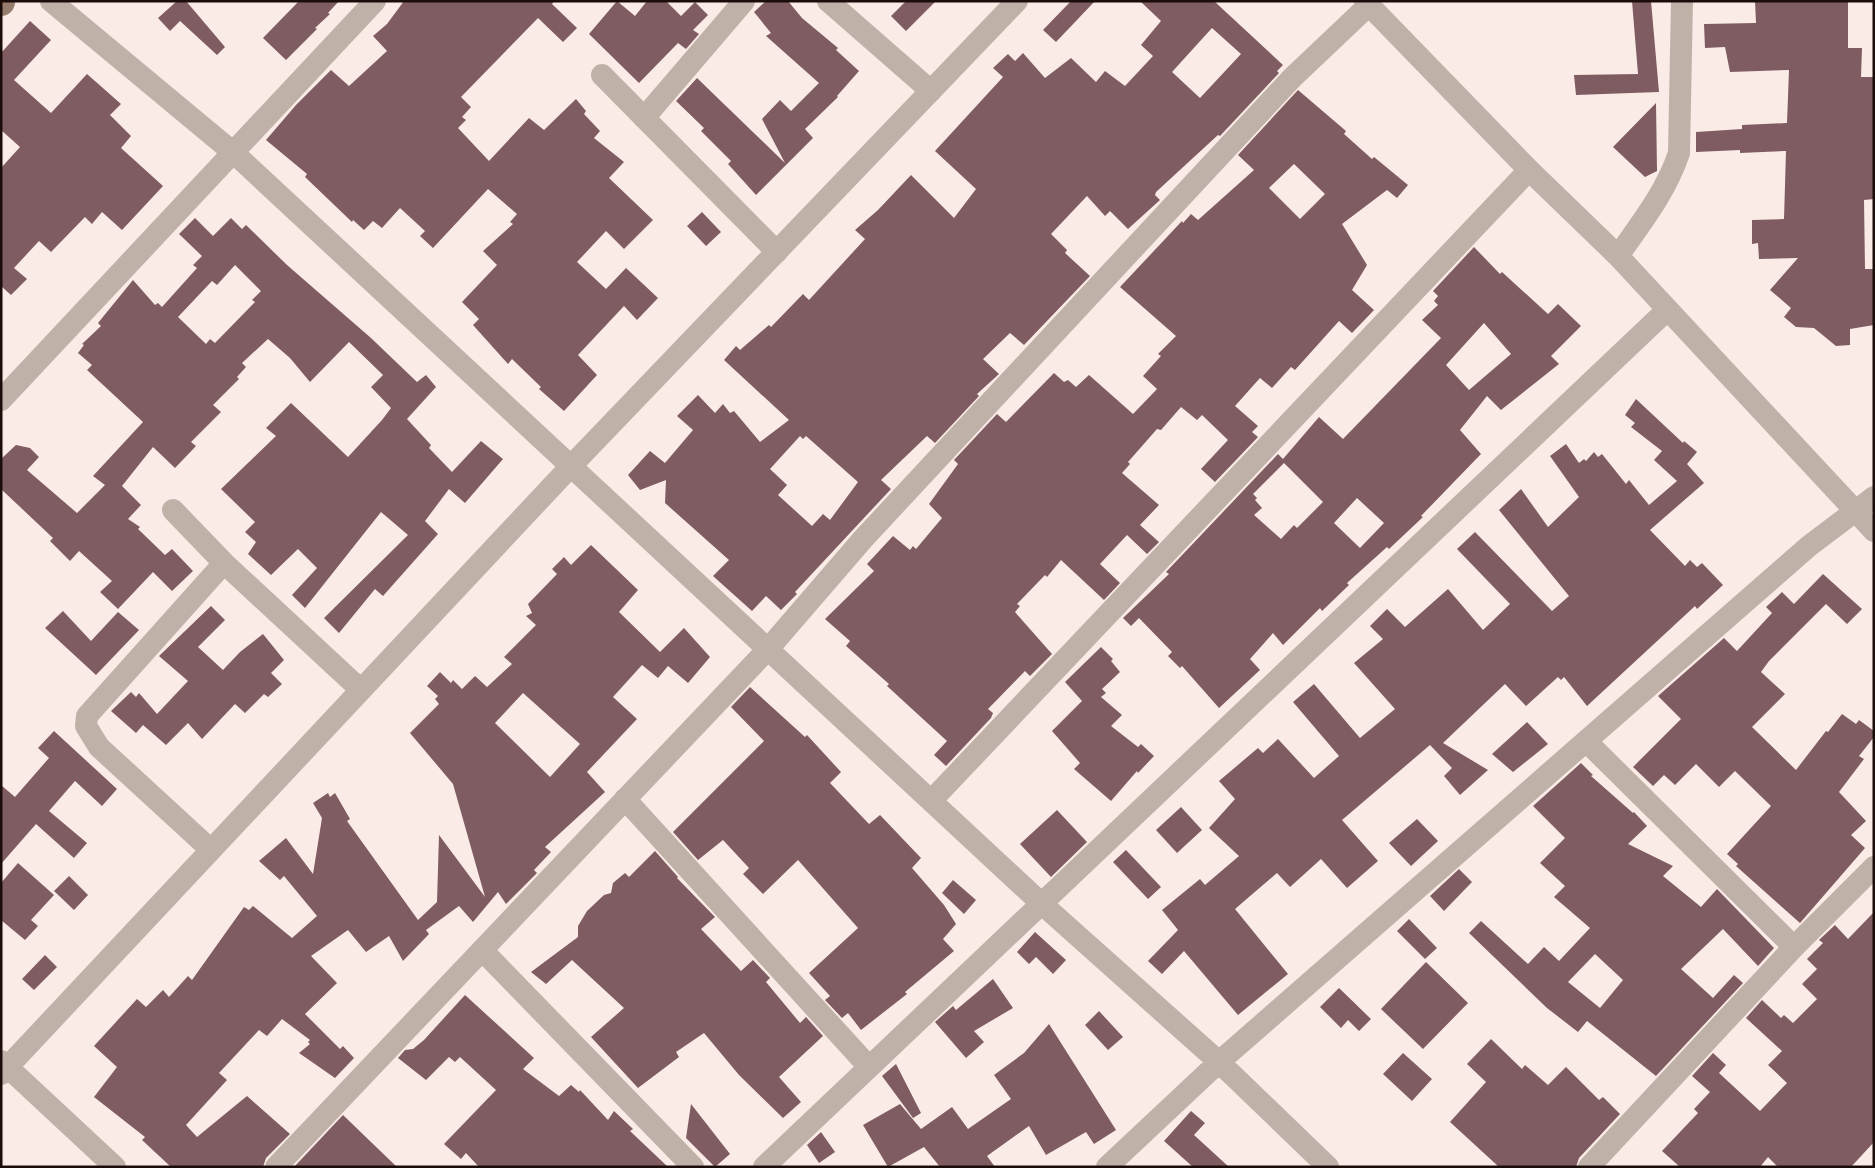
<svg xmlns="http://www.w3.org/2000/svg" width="1875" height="1168" viewBox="0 0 1875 1168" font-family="'Nunito Sans',sans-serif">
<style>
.building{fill:#7f5c61;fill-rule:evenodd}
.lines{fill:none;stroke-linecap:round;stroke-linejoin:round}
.minor{stroke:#c0b1a8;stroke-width:22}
.major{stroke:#977d6d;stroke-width:28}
</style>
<rect width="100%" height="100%" fill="#fbebe7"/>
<path class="building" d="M 177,1 L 186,1 L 225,47 L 217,55 L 180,21 L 170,31 L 158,18 Z
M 299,1 L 339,1 L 328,13 L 330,14 L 315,28 L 317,29 L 286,60 L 263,38 Z
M 404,1 L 554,1 L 552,4 L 577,28 L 563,42 L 538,18 L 461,97 L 471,107 L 462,117 L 466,120 L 458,128 L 489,161 L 529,118 L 544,130 L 576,99 L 586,111 L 584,114 L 600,131 L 594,138 L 624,162 L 609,178 L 653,220 L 624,249 L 606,231 L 577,262 L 606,289 L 626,268 L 658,298 L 637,320 L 624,306 L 578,355 L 597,375 L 564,411 L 539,389 L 541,387 L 512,359 L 508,364 L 473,325 L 479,319 L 462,302 L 497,265 L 483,251 L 513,224 L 510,222 L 517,214 L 488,189 L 433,248 L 420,236 L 425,231 L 400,208 L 382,228 L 373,221 L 364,230 L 353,220 L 352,222 L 305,177 L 307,174 L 266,140 L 296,105 L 331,70 L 349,86 L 387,51 L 373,36 L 387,24 Z
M 617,1 L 635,16 L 647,1 L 666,1 L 681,16 L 695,2 L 708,15 L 693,30 L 699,34 L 686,49 L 678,43 L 639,83 L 589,34 Z
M 766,1 L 788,1 L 802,18 L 838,48 L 836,50 L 859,71 L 837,96 L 838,97 L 805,129 L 813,138 L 756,195 L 728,164 L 731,161 L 701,131 L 704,128 L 676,101 L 697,78 L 785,163 L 762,119 L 780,100 L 791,111 L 819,83 L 766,36 L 771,33 L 754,12 Z
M 906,1 L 936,1 L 906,31 L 891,16 Z
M 1071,1 L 1095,1 L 1056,42 L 1043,30 Z
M 1140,1 L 1214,1 L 1283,65 L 1277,71 L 1279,73 L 1220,136 L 1218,135 L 1156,192 L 1155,195 L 1160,200 L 1128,229 L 1110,211 L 1105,216 L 1087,196 L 1051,234 L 1067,250 L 1065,253 L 1090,276 L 1024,345 L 1010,333 L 983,359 L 999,374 L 977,394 L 979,396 L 935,443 L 927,436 L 881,480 L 891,489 L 795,592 L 797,594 L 781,610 L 766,596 L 752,611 L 713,576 L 729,560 L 665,503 L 666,480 L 640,490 L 628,475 L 650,451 L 665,463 L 693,430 L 677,416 L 698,395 L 715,413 L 723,404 L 730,413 L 734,411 L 760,442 L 789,420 L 724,360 L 736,346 L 740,350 L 769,325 L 771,327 L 803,294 L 809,300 L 865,239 L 855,230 L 878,210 L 911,175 L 954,218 L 976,189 L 935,151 L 1003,77 L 993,68 L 1008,54 L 1015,61 L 1023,53 L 1045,78 L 1071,58 L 1096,82 L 1105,71 L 1125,86 L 1153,56 L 1141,45 L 1161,21 ZM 1212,28 L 1241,54 L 1200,98 L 1172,72 ZM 800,436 L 803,439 L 806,436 L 858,482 L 830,520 L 823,514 L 812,526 L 778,495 L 787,485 L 770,469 Z
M 1632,1 L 1651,1 L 1659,92 L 1576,95 L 1574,75 L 1638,74 Z
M 1755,1 L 1848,1 L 1848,48 L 1862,48 L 1861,77 L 1874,77 L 1874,199 L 1864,200 L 1865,269 L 1874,269 L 1874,325 L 1850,329 L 1850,345 L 1836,346 L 1814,328 L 1796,327 L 1784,317 L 1791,308 L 1770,290 L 1798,258 L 1759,259 L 1758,243 L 1752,244 L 1752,220 L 1784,219 L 1786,151 L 1740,153 L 1740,150 L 1696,152 L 1696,132 L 1742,129 L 1742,125 L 1787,123 L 1789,70 L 1730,72 L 1725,47 L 1705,48 L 1704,24 L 1756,23 Z
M 30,21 L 51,40 L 14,80 L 51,113 L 87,74 L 121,104 L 110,115 L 131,136 L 121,148 L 163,186 L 122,230 L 102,212 L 92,224 L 85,217 L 51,252 L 39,241 L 14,268 L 27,279 L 11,295 L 1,286 L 1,168 L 20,147 L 1,130 L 1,53 Z
M 1298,90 L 1346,131 L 1344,134 L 1372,159 L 1374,157 L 1408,185 L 1397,198 L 1387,190 L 1342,224 L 1367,265 L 1352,290 L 1374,310 L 1352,333 L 1339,321 L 1295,370 L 1291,367 L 1272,388 L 1260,378 L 1235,406 L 1258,426 L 1252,432 L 1258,437 L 1215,482 L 1201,469 L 1228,440 L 1202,415 L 1197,420 L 1181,407 L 1161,430 L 1157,429 L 1128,462 L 1130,464 L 1122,473 L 1159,505 L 1140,525 L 1159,542 L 1147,554 L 1127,535 L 1100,564 L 1120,583 L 1104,600 L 1061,560 L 1047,577 L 1045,575 L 1017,604 L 1020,606 L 1015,612 L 1052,654 L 1030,676 L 1025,671 L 988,709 L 993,713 L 991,718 L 946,766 L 934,755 L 947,741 L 887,686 L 889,684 L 846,646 L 850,641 L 825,619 L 874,571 L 867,564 L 893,536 L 910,550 L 913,546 L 916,549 L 942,518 L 929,504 L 958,464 L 954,460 L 997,414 L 1006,422 L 1054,373 L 1064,382 L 1068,380 L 1076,387 L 1089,375 L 1133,414 L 1157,389 L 1143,376 L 1161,356 L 1158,354 L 1176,336 L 1120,287 L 1182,221 L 1183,223 L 1191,214 L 1198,220 L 1254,170 L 1238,155 ZM 1294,164 L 1325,194 L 1300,219 L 1269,188 Z
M 1656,103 L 1657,171 L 1645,177 L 1613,147 Z
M 702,212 L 721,232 L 706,246 L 687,226 Z
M 195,218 L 213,236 L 231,218 L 242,229 L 246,225 L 287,265 L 371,338 L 417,382 L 426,375 L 436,387 L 407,419 L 431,445 L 429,448 L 452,472 L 481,441 L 503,459 L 465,503 L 449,489 L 425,521 L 438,534 L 383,596 L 375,589 L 339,633 L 324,618 L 408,535 L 381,512 L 305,608 L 292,595 L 317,568 L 298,549 L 271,575 L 248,554 L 256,542 L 245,532 L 255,522 L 221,489 L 276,436 L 266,428 L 291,403 L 348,457 L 382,420 L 391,408 L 371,387 L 383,375 L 349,342 L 310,382 L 290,358 L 268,339 L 242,363 L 246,367 L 237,377 L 239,379 L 213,405 L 221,412 L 191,442 L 196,446 L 175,468 L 153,447 L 122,486 L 141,505 L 128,519 L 140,527 L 138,529 L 165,555 L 172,549 L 193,571 L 172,591 L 153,572 L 118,609 L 100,592 L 112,581 L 79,551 L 70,561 L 50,541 L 53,538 L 1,489 L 1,459 L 16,445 L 30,448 L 39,457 L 27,470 L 77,513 L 105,485 L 93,476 L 143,422 L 87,370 L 92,365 L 78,353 L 84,345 L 82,344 L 101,326 L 98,323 L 133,280 L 155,305 L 158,303 L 162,307 L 197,268 L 193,265 L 202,256 L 179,234 ZM 235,265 L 261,291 L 252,300 L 255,302 L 215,343 L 210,339 L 206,344 L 178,317 L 212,281 L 217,285 Z
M 1474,247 L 1500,274 L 1502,272 L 1548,314 L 1558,304 L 1581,326 L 1551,356 L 1559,364 L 1501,410 L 1487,396 L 1460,430 L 1481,454 L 1421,516 L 1423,517 L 1389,549 L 1387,547 L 1347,583 L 1349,585 L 1322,611 L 1320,608 L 1283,645 L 1273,633 L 1250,659 L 1260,670 L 1219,708 L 1182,666 L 1180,668 L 1168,656 L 1172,652 L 1139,618 L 1131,626 L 1123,618 L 1169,574 L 1166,572 L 1278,454 L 1283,459 L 1319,417 L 1343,439 L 1441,338 L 1422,320 L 1438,305 L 1434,301 L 1438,296 L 1433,291 ZM 1484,323 L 1511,354 L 1469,390 L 1446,365 ZM 1284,463 L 1323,502 L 1297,528 L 1294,525 L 1281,539 L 1254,515 L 1262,508 L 1255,500 L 1257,498 L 1253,494 ZM 1357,498 L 1384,523 L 1360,548 L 1334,523 Z
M 1636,399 L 1683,443 L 1684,441 L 1697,452 L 1687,464 L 1704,483 L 1650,530 L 1685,566 L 1690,560 L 1697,567 L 1702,563 L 1723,585 L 1697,609 L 1695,606 L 1587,706 L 1564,677 L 1561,680 L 1558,677 L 1526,706 L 1505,684 L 1443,743 L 1488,770 L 1460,795 L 1444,776 L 1452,768 L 1430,745 L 1342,820 L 1378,861 L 1347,888 L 1321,859 L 1290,887 L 1277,873 L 1235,909 L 1288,974 L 1238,1015 L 1184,951 L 1162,974 L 1148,961 L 1178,930 L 1162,910 L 1200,879 L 1205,885 L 1239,856 L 1209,828 L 1235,799 L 1219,781 L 1258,748 L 1263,753 L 1278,739 L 1314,778 L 1339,756 L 1293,702 L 1314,684 L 1360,738 L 1395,709 L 1354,663 L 1383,639 L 1370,626 L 1387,609 L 1405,627 L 1448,589 L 1483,630 L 1510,604 L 1457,549 L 1475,532 L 1552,611 L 1569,596 L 1499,510 L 1521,489 L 1548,527 L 1579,497 L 1550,456 L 1566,444 L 1579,463 L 1584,459 L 1586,461 L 1594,452 L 1598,457 L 1602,454 L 1626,484 L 1629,480 L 1649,505 L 1677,481 L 1654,460 L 1662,451 L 1631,427 L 1635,423 L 1625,415 Z
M 591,545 L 638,590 L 619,612 L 660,652 L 684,628 L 710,657 L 688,683 L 668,666 L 658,678 L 642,665 L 613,697 L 637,719 L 587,772 L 605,792 L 545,847 L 551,852 L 534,870 L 537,873 L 506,904 L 498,892 L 473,922 L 459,906 L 426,930 L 429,934 L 403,961 L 389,936 L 366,952 L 348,930 L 311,956 L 337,983 L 305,1014 L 340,1049 L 343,1046 L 354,1058 L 335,1078 L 299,1053 L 310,1044 L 308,1042 L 310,1040 L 282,1019 L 267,1036 L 259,1030 L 219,1073 L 227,1080 L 186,1125 L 197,1137 L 247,1096 L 290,1134 L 266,1158 L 263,1167 L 171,1167 L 142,1140 L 145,1137 L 94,1097 L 117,1067 L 94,1046 L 137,999 L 146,1007 L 163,990 L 169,997 L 188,976 L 192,980 L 244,907 L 249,910 L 253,906 L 292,938 L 317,916 L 284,876 L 280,880 L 259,861 L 286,838 L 313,874 L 322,818 L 313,803 L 328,793 L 330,797 L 335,793 L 350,819 L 347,821 L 418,920 L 437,902 L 439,835 L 485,897 L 453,784 L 410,733 L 439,704 L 435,699 L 438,696 L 427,686 L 440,672 L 451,683 L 453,680 L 462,689 L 475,676 L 487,687 L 512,664 L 504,657 L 536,625 L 526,616 L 532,613 L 528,604 L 557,574 L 552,569 L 564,557 L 571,565 ZM 523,693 L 580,744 L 550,777 L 495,723 Z
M 1823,574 L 1862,609 L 1847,624 L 1826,604 L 1769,661 L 1761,672 L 1785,694 L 1752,727 L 1796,770 L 1826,731 L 1828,732 L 1842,714 L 1856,724 L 1859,720 L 1874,731 L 1874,737 L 1859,756 L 1864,759 L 1839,792 L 1866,821 L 1851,835 L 1865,848 L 1800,923 L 1736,866 L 1738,864 L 1727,854 L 1771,806 L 1735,771 L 1719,787 L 1696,764 L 1675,785 L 1664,775 L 1653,786 L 1633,767 L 1681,719 L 1658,696 L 1724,638 L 1737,651 L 1772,613 L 1766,607 L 1782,592 L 1794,604 Z
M 211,606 L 225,620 L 198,647 L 223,670 L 240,652 L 263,634 L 284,660 L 271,673 L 282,684 L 268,697 L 264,694 L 245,713 L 235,704 L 202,739 L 188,723 L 166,745 L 143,725 L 136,733 L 111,711 L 131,692 L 136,697 L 139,693 L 157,714 L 188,681 L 159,656 Z
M 63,611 L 91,641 L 118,612 L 139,630 L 96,675 L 45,628 Z
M 1101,647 L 1113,659 L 1111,661 L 1120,672 L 1102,689 L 1106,693 L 1101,697 L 1122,715 L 1111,726 L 1138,747 L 1141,744 L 1154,756 L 1138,773 L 1137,771 L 1111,801 L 1074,769 L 1080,763 L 1052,731 L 1082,701 L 1065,682 Z
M 750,687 L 805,737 L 807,735 L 841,772 L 830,783 L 869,824 L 880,815 L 921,858 L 912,868 L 944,905 L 956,924 L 943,939 L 954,951 L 905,992 L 907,994 L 861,1030 L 848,1013 L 842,1018 L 825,1000 L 830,996 L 809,973 L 858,928 L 798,860 L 763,894 L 743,874 L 749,868 L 723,840 L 698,860 L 673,832 L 764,741 L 731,707 Z
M 1527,722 L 1548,744 L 1513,772 L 1492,754 Z
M 54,731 L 117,789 L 102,806 L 75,781 L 49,811 L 87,843 L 74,858 L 36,824 L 1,864 L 1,785 L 15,797 L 49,758 L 38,748 Z
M 1581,763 L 1593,775 L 1591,776 L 1633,813 L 1634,812 L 1647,826 L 1628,844 L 1673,866 L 1663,876 L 1701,907 L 1717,889 L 1774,948 L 1758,966 L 1723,929 L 1681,969 L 1713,998 L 1734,975 L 1743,983 L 1656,1076 L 1587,1021 L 1578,1032 L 1547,1008 L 1469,933 L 1481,921 L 1528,964 L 1544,947 L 1559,961 L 1590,928 L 1554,897 L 1565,886 L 1540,863 L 1565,838 L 1533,806 ZM 1595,954 L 1623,980 L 1600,1008 L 1568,982 Z
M 1181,807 L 1202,830 L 1177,853 L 1156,830 Z
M 1057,810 L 1087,842 L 1051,877 L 1020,844 Z
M 1417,819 L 1438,841 L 1411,866 L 1389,843 Z
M 1126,850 L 1161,887 L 1148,899 L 1113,862 Z
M 655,851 L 678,877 L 677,878 L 715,917 L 701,929 L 741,971 L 753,960 L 770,978 L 766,982 L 800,1023 L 806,1017 L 823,1036 L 779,1077 L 801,1102 L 783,1118 L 739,1075 L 704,1033 L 676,1052 L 679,1057 L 638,1088 L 591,1037 L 624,1008 L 572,960 L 546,984 L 531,972 L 578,937 L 578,926 L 587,911 L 604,895 L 611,893 L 613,883 L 625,873 L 629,877 Z
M 18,863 L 54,895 L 31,920 L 38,926 L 25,940 L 1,920 L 1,883 Z
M 1459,869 L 1472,882 L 1444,911 L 1430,896 Z
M 69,876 L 88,895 L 74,910 L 54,891 Z
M 953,880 L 976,900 L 964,914 L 942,893 Z
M 1874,912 L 1874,1142 L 1851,1167 L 1778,1167 L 1768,1157 L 1760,1167 L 1680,1167 L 1662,1151 L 1698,1113 L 1694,1109 L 1710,1092 L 1692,1076 L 1713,1053 L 1726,1065 L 1719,1073 L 1760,1111 L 1787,1083 L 1768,1065 L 1782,1051 L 1746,1018 L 1762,1000 L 1781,1018 L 1784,1015 L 1793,1023 L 1817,999 L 1802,984 L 1817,969 L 1807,959 L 1823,943 L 1819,940 L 1835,925 L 1848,939 Z
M 1409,919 L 1437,948 L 1425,959 L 1397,931 Z
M 1035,932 L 1066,960 L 1053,974 L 1036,957 L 1029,964 L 1017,952 Z
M 45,955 L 57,967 L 34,990 L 22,979 Z
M 1426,962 L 1468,1003 L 1423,1049 L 1381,1009 Z
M 993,979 L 1013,1008 L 974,1031 L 984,1042 L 966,1058 L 935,1022 L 953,1006 L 956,1010 Z
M 1339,988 L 1371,1019 L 1359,1031 L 1348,1020 L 1341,1028 L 1320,1007 Z
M 465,995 L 534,1058 L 523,1069 L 559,1096 L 571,1085 L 579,1092 L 580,1090 L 608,1120 L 614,1111 L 633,1129 L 630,1131 L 668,1167 L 479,1167 L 466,1153 L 461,1159 L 444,1144 L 496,1090 L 460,1057 L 455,1062 L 449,1057 L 426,1080 L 398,1058 L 405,1050 L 413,1049 L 424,1040 Z
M 1099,1011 L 1123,1037 L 1108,1050 L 1085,1025 Z
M 1049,1024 L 1116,1130 L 1094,1144 L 1086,1132 L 1046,1155 L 1029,1126 L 987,1156 L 995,1167 L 940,1167 L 924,1147 L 888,1167 L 863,1125 L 900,1104 L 921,1129 L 952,1107 L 968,1129 L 1011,1099 L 994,1075 L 1024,1053 Z
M 1491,1039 L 1522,1069 L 1525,1065 L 1548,1085 L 1566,1067 L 1599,1100 L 1603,1097 L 1620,1114 L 1579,1158 L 1576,1167 L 1499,1167 L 1450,1122 L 1486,1082 L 1467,1064 Z
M 1403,1053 L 1432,1079 L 1412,1101 L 1383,1074 Z
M 896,1064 L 921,1113 L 913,1118 L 882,1076 Z
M 691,1104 L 730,1154 L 715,1167 L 686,1138 Z
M 1191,1111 L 1205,1123 L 1194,1135 L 1229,1167 L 1193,1167 L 1164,1141 Z
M 343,1115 L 372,1143 L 397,1167 L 294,1167 Z
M 821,1132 L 835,1152 L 819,1163 L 807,1145 Z"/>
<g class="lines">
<path class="minor" d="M 51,1 L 235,154 L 1042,904 L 1219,1062 L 1328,1167
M 828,1 L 931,91
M 1365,1 L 1529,170 L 1618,256 L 1874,531
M 602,75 L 777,252
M 644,118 L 744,1
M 1618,256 C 1641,223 1666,192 1679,153 L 1682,1
M 1,400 L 375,1
M 173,510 L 224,563 L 361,690
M 1586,741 L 1794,947
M 625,799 L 869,1067
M 931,801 L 1529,170
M 210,849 L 99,747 L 86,726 L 87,716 L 224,563
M 482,950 L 693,1167
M 1,1061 L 115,1167
M 1,1074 L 572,465 L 1017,1
M 276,1167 L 769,648 L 863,539 L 1292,78 L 1369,5
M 764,1167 L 1667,310
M 1107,1167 L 1219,1062 L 1809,546 L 1874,497
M 1589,1167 L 1794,947 L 1874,867"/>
<path class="major" d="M 1,2 L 1,1"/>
</g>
<rect width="1875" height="1168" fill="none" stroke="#1a0d0a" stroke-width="5"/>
</svg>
